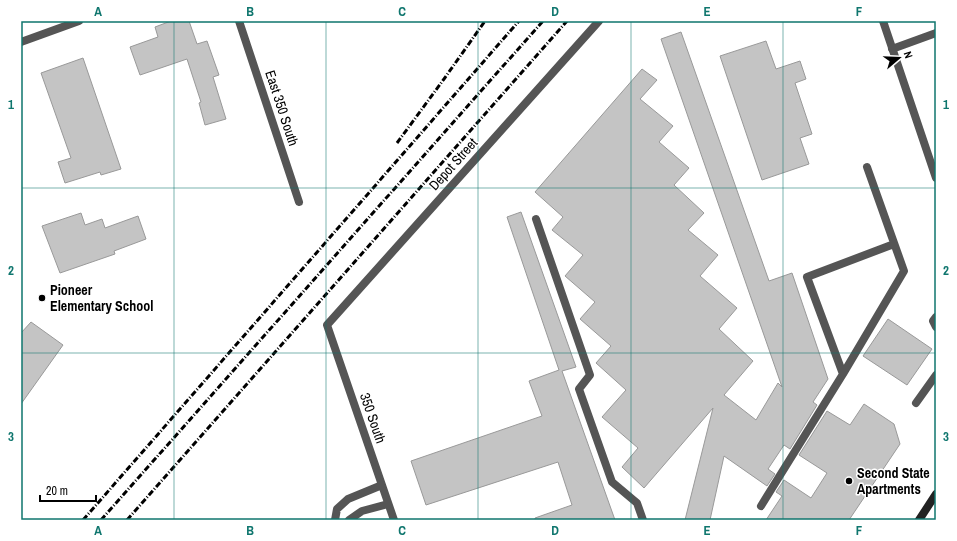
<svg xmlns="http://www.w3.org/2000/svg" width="957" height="541" viewBox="0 0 957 541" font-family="'Archivo Narrow',sans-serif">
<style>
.building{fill:#c4c4c4;stroke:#999}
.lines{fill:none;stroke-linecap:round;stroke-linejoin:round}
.lane{stroke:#555;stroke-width:8}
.street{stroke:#555;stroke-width:8}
.secondary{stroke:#222;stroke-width:8}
.rail{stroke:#000;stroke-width:3;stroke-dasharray:6 2 1 2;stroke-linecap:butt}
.grid{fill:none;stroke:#0f766e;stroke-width:1;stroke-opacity:0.55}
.poi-dot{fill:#000;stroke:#fff;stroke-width:1.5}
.labels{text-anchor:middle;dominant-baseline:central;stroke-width:3;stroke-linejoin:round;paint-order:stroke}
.street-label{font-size:14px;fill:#000;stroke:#fff}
.poi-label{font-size:14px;font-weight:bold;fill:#000;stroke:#fff;text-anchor:start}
.neatline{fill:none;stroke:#0f766e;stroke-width:1.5}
.grid-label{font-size:13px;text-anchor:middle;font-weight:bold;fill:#0f766e}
</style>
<rect width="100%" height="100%" fill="#fff"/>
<path class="building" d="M 171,21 L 189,21 L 197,44 L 207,41 L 219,75 L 213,77 L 226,119 L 205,125 L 199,103 L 201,102 L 187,59 L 140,75 L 130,47 L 158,37 L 155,27 Z
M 681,32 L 769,281 L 792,273 L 828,379 L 813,402 L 817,405 L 790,449 L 784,445 L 768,469 L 775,474 L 767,486 L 724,456 L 710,520 L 685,520 L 713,408 L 644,488 L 622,467 L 638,448 L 602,417 L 626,390 L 596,363 L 611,346 L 580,319 L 595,302 L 565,276 L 583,255 L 552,230 L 563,217 L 535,192 L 642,69 L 657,80 L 640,99 L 673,126 L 659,142 L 689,168 L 674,185 L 704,213 L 688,230 L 718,255 L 700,276 L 737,308 L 719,329 L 753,361 L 724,395 L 756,420 L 778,383 L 782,387 L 661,39 Z
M 766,41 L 776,69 L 800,61 L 806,79 L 795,83 L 812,134 L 800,138 L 809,164 L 762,180 L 720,56 Z
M 83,58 L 121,169 L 101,175 L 100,172 L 65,183 L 58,162 L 71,158 L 41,73 Z
M 521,212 L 576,367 L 562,371 L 615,520 L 535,520 L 535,518 L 572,505 L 558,462 L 426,505 L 411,461 L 542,416 L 529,381 L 559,370 L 507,217 Z
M 81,213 L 85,225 L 102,219 L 105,228 L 138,216 L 146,239 L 114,251 L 115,254 L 60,273 L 42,226 Z
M 888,319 L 932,349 L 907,385 L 863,356 Z
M 31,322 L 63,345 L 21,404 L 21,333 Z
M 864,404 L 894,424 L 900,444 L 849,520 L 766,520 L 782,496 L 776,492 L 784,480 L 811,498 L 827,473 L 799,455 L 827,411 L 850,425 Z"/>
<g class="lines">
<path class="lane" d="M 892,49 L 936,33
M 867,167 L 904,271 L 843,374 L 807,277 L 894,244
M 536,219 L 590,375 L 579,389 L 612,482 L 637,503 L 643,520
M 936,317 L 933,321 L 936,327
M 916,403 L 936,375
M 761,506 L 843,374"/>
<path class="street" d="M 239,21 L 299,202
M 883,21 L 936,178
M 21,42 L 79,21
M 335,520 L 337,509 L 348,499 L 382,485
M 349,520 L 362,511 L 388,504
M 394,520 L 327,325 L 599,21"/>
<path class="secondary" d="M 919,520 L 936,494"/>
<path class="rail" d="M 397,143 L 444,79 L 485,21
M 83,520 L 519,21
M 101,520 L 543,21
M 127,520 L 567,21"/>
</g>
<path class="grid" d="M 174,21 L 174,520M 326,21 L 326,520M 478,21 L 478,520M 631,21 L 631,520M 783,21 L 783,520M 21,188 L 936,188M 21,353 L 936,353"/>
<g class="poi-dot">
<circle cx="42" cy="298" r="4"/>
<circle cx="849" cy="481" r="4"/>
</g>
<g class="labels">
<g class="street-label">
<text transform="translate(282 108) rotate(72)">East 350 South</text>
<text transform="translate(453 164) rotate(-48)">Depot Street</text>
<text transform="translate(373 418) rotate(71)">350 South</text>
</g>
<g class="poi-label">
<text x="50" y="290">Pioneer<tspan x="50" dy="16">Elementary School</tspan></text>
<text x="857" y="473">Second State<tspan x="857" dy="16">Apartments</tspan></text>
</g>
</g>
<rect width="957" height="541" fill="none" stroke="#ffffff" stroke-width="44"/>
<g transform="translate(899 58) rotate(71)" stroke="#ffffff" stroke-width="3" paint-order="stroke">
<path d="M0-3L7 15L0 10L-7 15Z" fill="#000000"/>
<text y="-6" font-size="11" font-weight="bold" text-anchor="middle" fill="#000000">N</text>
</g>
<path d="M40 495v6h56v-6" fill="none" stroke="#000000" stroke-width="2"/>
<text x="46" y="495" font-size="12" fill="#000000" stroke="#ffffff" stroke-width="3" paint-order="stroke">20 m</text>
<rect x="22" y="22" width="913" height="497" class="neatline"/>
<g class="grid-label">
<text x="98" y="16">A</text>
<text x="250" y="16">B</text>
<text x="402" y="16">C</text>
<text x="555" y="16">D</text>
<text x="707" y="16">E</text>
<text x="859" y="16">F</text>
<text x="11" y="109">1</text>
<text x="946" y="109">1</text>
<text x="11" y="275">2</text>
<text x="946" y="275">2</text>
<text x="11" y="441">3</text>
<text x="946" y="441">3</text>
<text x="98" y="535">A</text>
<text x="250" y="535">B</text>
<text x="402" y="535">C</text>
<text x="555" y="535">D</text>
<text x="707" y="535">E</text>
<text x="859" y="535">F</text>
</g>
</svg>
